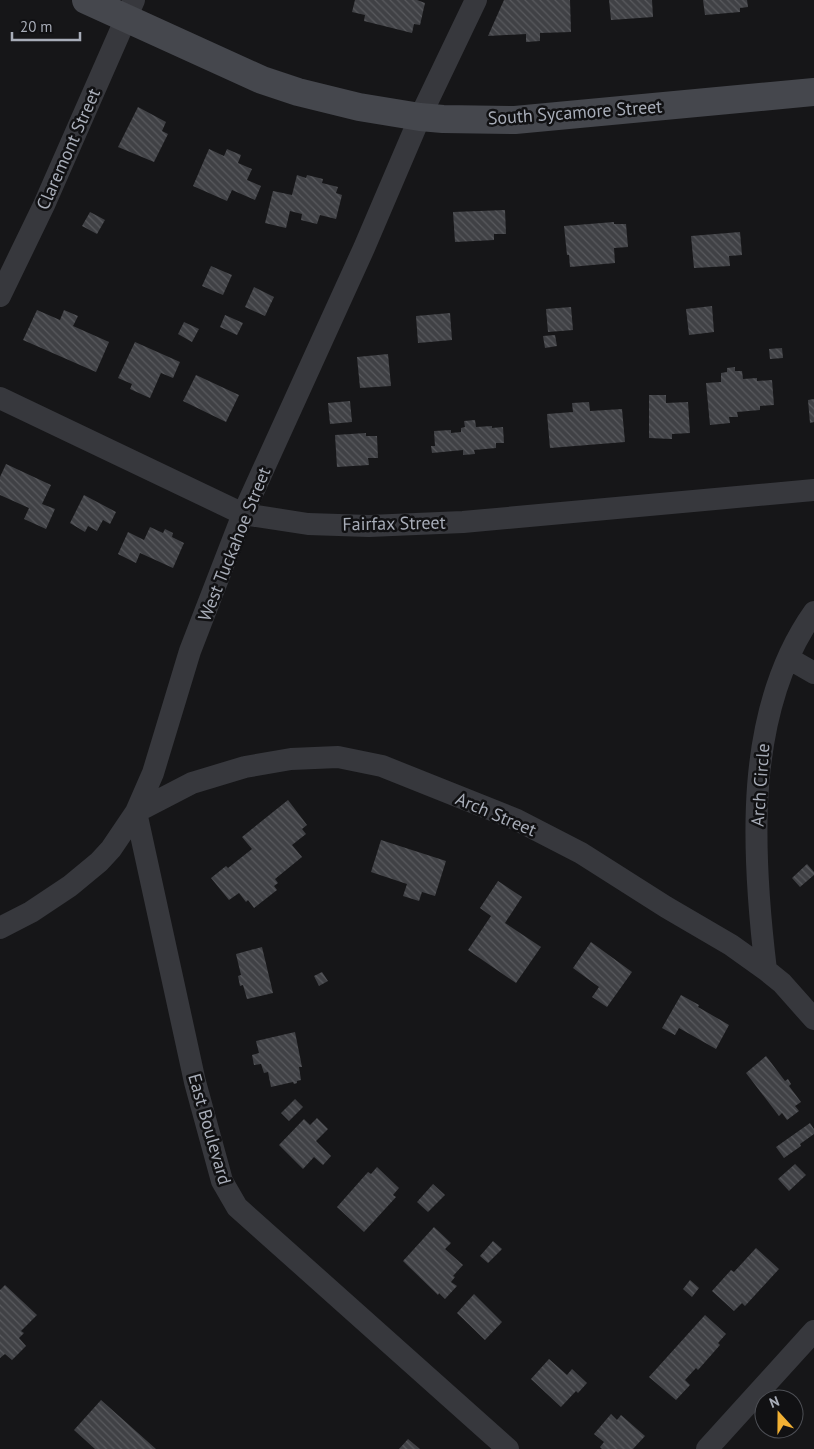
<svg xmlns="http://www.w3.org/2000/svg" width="814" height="1449" viewBox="0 0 814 1449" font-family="'PT Sans',sans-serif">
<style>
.building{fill:url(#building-back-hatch)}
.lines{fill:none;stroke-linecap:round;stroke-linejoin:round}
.street{stroke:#37383d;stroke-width:22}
.secondary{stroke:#45474d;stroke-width:28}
.labels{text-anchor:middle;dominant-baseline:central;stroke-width:5;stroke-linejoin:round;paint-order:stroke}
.street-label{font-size:18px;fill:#a8adb8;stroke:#111113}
</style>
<defs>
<pattern id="building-back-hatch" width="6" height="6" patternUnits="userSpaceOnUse" patternTransform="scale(1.25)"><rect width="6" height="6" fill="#404145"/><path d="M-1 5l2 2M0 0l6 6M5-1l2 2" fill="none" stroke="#595a5e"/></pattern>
</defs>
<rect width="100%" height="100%" fill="#161618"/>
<path class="building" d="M 355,0 L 417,0 L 425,3 L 420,25 L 414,24 L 412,33 L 364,21 L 365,15 L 352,12 Z
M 504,0 L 570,0 L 571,32 L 540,33 L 540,41 L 526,42 L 526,34 L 488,36 Z
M 609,0 L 652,0 L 653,17 L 611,20 Z
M 703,0 L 747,0 L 748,7 L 740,8 L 740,12 L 705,15 Z
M 138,107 L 166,122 L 162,131 L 168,134 L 154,162 L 118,147 Z
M 209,149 L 224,156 L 227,149 L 241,155 L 238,163 L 252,169 L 247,180 L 261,186 L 255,200 L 232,190 L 227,201 L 193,186 Z
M 297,175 L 306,178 L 307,175 L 323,179 L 322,183 L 338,187 L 336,193 L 342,195 L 336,219 L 320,215 L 317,224 L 301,220 L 302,214 L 290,211 L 286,228 L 265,223 L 273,191 L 292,195 Z
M 505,210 L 506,234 L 494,234 L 494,240 L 455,242 L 453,212 Z
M 90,212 L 105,220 L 97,234 L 82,226 Z
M 614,222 L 614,224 L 626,224 L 628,247 L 614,248 L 615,263 L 570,267 L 569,255 L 567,255 L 564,226 Z
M 740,232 L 742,255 L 729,256 L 730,266 L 694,268 L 691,236 Z
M 211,266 L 232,275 L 223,295 L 202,286 Z
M 254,287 L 274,297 L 265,316 L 245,307 Z
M 712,306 L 714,332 L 689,335 L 686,309 Z
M 571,307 L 573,330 L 548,332 L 546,309 Z
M 37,310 L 60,320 L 64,310 L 78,316 L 73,326 L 109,342 L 96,372 L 23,340 Z
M 450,313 L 452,340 L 418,343 L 416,316 Z
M 225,315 L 243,323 L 237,335 L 220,327 Z
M 184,322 L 199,329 L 192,342 L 178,334 Z
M 555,335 L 557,346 L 545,348 L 543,336 Z
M 135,342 L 180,362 L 173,378 L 161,373 L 150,398 L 130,389 L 132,384 L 118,378 Z
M 782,348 L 783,358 L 770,359 L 769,349 Z
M 388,354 L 391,386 L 360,388 L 357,357 Z
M 735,367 L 735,371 L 742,371 L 743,379 L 757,378 L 757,381 L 772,380 L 774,405 L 760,406 L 760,410 L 737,412 L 738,417 L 729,417 L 730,423 L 710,425 L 706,383 L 721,382 L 721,373 L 727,372 L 727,368 Z
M 196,375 L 239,395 L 226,422 L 183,401 Z
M 649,395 L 666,395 L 666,403 L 688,402 L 690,433 L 672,434 L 672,439 L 649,438 Z
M 814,399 L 814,422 L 810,423 L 808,400 Z
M 350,401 L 352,422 L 330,424 L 328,403 Z
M 589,402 L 590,411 L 622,409 L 625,442 L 550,448 L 547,414 L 573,412 L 572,403 Z
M 475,420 L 476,427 L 492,426 L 492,428 L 503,427 L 504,443 L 496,443 L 496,448 L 474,450 L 475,454 L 463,455 L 463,450 L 432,453 L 431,446 L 435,446 L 434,431 L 451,430 L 451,433 L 461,432 L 461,428 L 465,427 L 464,421 Z
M 366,433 L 366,436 L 377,436 L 378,458 L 368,458 L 369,465 L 337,467 L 335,435 Z
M 6,464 L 51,485 L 42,504 L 55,509 L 46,529 L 24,519 L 29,508 L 0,495 L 0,477 Z
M 84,495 L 116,512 L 110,524 L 103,520 L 97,531 L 88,526 L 85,532 L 70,523 Z
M 150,527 L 163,533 L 165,529 L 173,533 L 172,537 L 184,543 L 173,568 L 140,553 L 136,563 L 118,554 L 128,532 L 144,540 Z
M 288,800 L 307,825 L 302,829 L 306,834 L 292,845 L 302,857 L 275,879 L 278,883 L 274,886 L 277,890 L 254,908 L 248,900 L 246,902 L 239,893 L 229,900 L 211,878 L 226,866 L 228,868 L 252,849 L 242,837 Z
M 381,840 L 446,861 L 435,896 L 422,892 L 419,901 L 403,896 L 407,884 L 371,872 Z
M 807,864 L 814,872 L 814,875 L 800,887 L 792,878 Z
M 498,881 L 522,897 L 505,923 L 541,947 L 516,983 L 468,950 L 491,916 L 480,908 Z
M 591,942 L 632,972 L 607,1007 L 592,997 L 599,987 L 573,968 Z
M 262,947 L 273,993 L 247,999 L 243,985 L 240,986 L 238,976 L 241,975 L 236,954 Z
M 322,972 L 328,981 L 319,986 L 314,976 Z
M 681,995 L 699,1005 L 698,1007 L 729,1025 L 716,1049 L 679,1028 L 675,1035 L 662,1028 Z
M 295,1032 L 302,1067 L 299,1067 L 301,1080 L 297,1081 L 297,1083 L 294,1084 L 293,1082 L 271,1087 L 268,1072 L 264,1073 L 261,1064 L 254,1065 L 252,1055 L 259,1053 L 256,1041 Z
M 766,1056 L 785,1081 L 788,1079 L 791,1084 L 789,1086 L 801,1102 L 795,1106 L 799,1111 L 787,1120 L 782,1113 L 779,1116 L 746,1073 Z
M 295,1099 L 303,1107 L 289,1121 L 281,1113 Z
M 317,1118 L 328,1129 L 316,1141 L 331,1156 L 323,1165 L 314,1157 L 303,1169 L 279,1145 L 304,1119 L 310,1125 Z
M 810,1123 L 814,1129 L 814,1134 L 800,1144 L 801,1146 L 784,1158 L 776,1147 Z
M 795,1164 L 806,1175 L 789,1191 L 778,1179 Z
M 377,1167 L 399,1188 L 393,1195 L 396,1197 L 364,1232 L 337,1207 L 368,1172 L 371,1174 Z
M 433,1184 L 445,1195 L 428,1212 L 417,1202 Z
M 434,1227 L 451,1243 L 445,1249 L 463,1265 L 453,1276 L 455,1277 L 451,1282 L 457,1286 L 445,1299 L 439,1293 L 438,1295 L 403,1261 Z
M 493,1241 L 502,1249 L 488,1263 L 480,1256 Z
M 756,1248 L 779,1269 L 745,1306 L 742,1303 L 734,1311 L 712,1291 L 731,1270 L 734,1272 Z
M 690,1280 L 699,1288 L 692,1297 L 683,1289 Z
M 5,1285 L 37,1315 L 21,1331 L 24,1333 L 19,1338 L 26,1346 L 12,1360 L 5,1354 L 0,1358 L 0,1290 Z
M 474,1294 L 502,1322 L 485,1340 L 457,1313 Z
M 705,1315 L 726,1334 L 718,1343 L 720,1345 L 698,1370 L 696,1368 L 685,1380 L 690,1385 L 676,1400 L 649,1377 Z
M 549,1359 L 567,1375 L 572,1369 L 587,1383 L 578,1393 L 576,1391 L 561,1407 L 531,1379 Z
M 101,1400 L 156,1449 L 95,1449 L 74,1430 Z
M 611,1414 L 617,1420 L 621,1415 L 645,1436 L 633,1449 L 602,1449 L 600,1447 L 604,1442 L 594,1434 Z
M 408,1439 L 420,1449 L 399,1449 Z"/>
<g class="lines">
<path class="street" d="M 0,296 L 44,205 L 134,0
M 0,398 L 243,514 L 308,524 L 369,526 L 463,522 L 814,490
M 788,658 L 814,673
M 0,928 L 31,912 L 70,886 L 99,862 L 111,849 L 136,812 L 153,773 L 190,651 L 243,514 L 364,248 L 420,117 L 476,0
M 766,970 C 752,854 743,712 814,612
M 508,1449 L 237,1207 L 222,1181 L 195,1082 L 136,812 L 192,783 L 245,767 L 291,759 L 338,757 L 382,766 L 517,820 L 581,853 L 666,907 L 731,945 L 766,970 L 782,983 L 814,1019
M 707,1449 L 814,1331"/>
<path class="secondary" d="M 86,0 L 262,80 L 298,92 L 359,107 L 420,117 L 443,119 L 515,120 L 814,92"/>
</g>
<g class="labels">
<g class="street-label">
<text transform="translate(575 112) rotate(-4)">South Sycamore Street</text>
<text transform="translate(68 149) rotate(-66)">Claremont Street</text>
<text transform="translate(394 523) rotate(-1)">Fairfax Street</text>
<text transform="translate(234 544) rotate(-68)">West Tuckahoe Street</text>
<text transform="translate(760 785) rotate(-86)">Arch Circle</text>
<text transform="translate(496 814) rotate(23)">Arch Street</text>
<text transform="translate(210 1129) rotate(74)">East Boulevard</text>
</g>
</g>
<g transform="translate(779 1414) rotate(339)"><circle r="24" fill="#111113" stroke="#4d4f55"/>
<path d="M0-4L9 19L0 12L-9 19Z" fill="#f2b134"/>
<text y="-8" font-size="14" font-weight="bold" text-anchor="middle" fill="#a8adb8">N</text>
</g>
<path d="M12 32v8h68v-8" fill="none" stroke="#a8adb8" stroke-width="2.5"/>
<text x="20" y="32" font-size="15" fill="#a8adb8" stroke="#111113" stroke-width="4" paint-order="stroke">20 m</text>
</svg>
